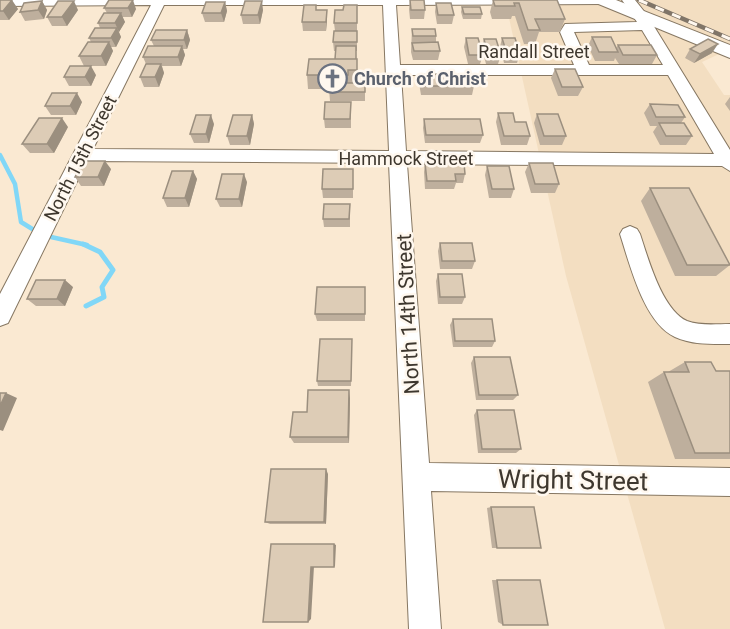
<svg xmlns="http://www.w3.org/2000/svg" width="730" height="629" viewBox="0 0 730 629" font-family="Roboto,sans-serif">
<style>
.built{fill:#f3dec1}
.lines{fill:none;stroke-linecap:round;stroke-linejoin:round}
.stream-far1{stroke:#81d7f7;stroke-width:4.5}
.stream{stroke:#81d7f7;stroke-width:5}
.minor-casing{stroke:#867762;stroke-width:2}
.major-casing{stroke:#867762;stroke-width:2}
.minor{fill:#fff;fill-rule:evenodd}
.major{fill:#fff;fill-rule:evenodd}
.rail-casing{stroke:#807568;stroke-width:4.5}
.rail{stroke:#fff8ef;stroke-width:3;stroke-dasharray:9;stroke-linecap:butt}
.wall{fill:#beaf9d}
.shaded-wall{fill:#9b8f7f}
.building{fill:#ddccb6;stroke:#9b8f7f;stroke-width:1.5}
.labels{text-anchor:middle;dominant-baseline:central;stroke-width:5;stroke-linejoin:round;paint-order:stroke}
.far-street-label{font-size:18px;fill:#3e372e;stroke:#fff8ef}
.far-worship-label{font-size:18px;font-weight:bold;fill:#5b616d;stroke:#fff8ef;text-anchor:start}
.street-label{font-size:21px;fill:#3e372e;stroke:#fff8ef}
.near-street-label{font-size:26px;fill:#3e372e;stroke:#fff8ef}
</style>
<rect width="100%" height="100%" fill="#fae9d2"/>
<path class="built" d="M 505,0 L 730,0 L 730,49 L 702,62 L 724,95 L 730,95 L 730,629 L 665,629 L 566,276 Z"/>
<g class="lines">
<path class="stream-far1" d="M 0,155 L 15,184 L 21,222 L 42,235 L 87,245"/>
<path class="stream" d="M 83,244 L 100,252 L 113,270 L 102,287 L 104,297 L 86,306"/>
<defs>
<path id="minor" d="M 0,0 L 610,0 L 604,4 L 396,5 L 400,65 L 574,65 L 560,32 L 565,24 L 637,22 L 622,0 L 635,0 L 647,15 L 730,150 L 730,171 L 722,166 L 407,164 L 429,463 L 730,468 L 730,496 L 431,491 L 441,629 L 409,629 L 389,163 L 87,161 L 8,323 L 0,326 L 0,294 L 151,5 L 0,6 ZM 164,5 L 383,5 L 389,151 L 93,149 ZM 642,30 L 663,65 L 589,65 L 574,32 ZM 401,75 L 668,75 L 714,154 L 406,151 Z
M 630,226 L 637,229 L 640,234 C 648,258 662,310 687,321 C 700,326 717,324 730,324 L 730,344 C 712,344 693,345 675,337 C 644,323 630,265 620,234 L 623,229 Z"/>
<path id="major" d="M 594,0 L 616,0 L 730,45 L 730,58 L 596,3 Z"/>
</defs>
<use href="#minor" class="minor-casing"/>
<use href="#major" class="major-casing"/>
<use href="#minor" class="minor"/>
<use href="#major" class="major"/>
<defs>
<path id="rail" d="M 639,0 L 730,39"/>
</defs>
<use href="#rail" class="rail-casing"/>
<use href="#rail" class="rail"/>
</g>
<path class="wall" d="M 0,0 L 18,9 L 9,20 L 0,20 Z
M 109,0 L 136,9 L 132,17 L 122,17 L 125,22 L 119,32 L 121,37 L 116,47 L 111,47 L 113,51 L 106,66 L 84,66 L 79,56 L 91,42 L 89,38 L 100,28 L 98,23 L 107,13 L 104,8 Z
M 410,0 L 425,10 L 424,19 L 410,19 L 409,9 Z
M 493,0 L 557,0 L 565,19 L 560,32 L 539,32 L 535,44 L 524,44 L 515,16 L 512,16 L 511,19 L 492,19 L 490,12 Z
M 42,1 L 47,10 L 44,19 L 25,21 L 20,12 Z
M 225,2 L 227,11 L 224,22 L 205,22 L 202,13 Z
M 436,3 L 454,15 L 452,24 L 437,24 L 435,12 Z
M 357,5 L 357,51 L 356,51 L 357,83 L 365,83 L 365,101 L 330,101 L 329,89 L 308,89 L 307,75 L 335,59 L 336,51 L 334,51 L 333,42 L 335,31 L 334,23 L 343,10 Z
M 462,7 L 482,14 L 481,19 L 463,19 L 461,12 Z
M 78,10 L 67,26 L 52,26 L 47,17 Z
M 263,10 L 260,24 L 243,24 L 241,15 Z
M 317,10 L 327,19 L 326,31 L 303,31 L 302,22 Z
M 412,29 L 436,36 L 436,42 L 440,51 L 438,60 L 413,60 L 411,52 Z
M 187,30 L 190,40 L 187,49 L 183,49 L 185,55 L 181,66 L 162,66 L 164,73 L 159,87 L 144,87 L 140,77 L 146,64 L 143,57 L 154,46 L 151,40 Z
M 592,37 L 616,48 L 618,45 L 657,55 L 652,64 L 619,64 L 615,58 L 614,61 L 595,61 L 588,46 Z
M 466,38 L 483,55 L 480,64 L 468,64 L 464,47 Z
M 502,38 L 520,54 L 517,63 L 504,63 L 500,47 Z
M 484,39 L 501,55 L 498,64 L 486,64 L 482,48 Z
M 690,49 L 712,53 L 694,63 L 685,58 Z
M 555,69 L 583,87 L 578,96 L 558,96 L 551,78 Z
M 420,74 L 474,86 L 472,95 L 421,95 L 419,83 Z
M 96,75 L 91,86 L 69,86 L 64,77 Z
M 730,97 L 730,111 L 725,104 Z
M 82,102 L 76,115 L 51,115 L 45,106 Z
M 650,104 L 685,117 L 681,123 L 692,136 L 686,145 L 660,145 L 653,132 L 657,126 L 650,126 L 644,113 Z
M 351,111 L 351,128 L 325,128 L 324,119 Z
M 498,113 L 515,122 L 530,136 L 527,145 L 501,145 L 496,122 Z
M 537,114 L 566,136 L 562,145 L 540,145 L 534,123 Z
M 252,115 L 254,124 L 250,145 L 230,145 L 227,136 Z
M 424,119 L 483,135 L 480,143 L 425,143 L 423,128 Z
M 214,124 L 209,143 L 194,143 L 190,134 Z
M 68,127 L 54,153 L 30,153 L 22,144 Z
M 425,163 L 465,174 L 463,183 L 456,183 L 454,189 L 425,189 L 424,172 Z
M 529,163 L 559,184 L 555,193 L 531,193 L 525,172 Z
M 487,166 L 514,189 L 511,198 L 489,198 L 485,175 Z
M 111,169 L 104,186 L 81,186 L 75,177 Z
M 353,169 L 353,198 L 323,198 L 322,189 Z
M 193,171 L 197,179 L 189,207 L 167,207 L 163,198 Z
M 247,182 L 242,207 L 220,207 L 216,199 Z
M 650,188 L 730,265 L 716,276 L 675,276 L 641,201 Z
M 350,204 L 350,227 L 324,227 L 323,219 Z
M 440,243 L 475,261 L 472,269 L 440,269 L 438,251 Z
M 438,274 L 465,297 L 462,304 L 438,304 L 436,281 Z
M 73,287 L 65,306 L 36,306 L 27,299 Z
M 365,287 L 365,321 L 317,321 L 315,314 Z
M 453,319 L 495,341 L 492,347 L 453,347 L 450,325 Z
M 352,346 L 351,386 L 318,386 L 317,381 Z
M 474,357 L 518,395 L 513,400 L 476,400 L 471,363 Z
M 685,362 L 716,371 L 730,371 L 730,459 L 675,459 L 648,382 L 664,372 L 668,372 Z
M 350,398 L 349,443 L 294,443 L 290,437 L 307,412 Z
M 477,410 L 521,449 L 516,453 L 478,453 L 474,415 Z
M 328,474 L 326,524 L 270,524 L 265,522 Z
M 491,507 L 541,548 L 492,548 L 487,508 Z
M 492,580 L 540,580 L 503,625 L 498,622 Z"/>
<path class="shaded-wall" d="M 12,0 L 18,9 L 9,20 L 3,11 Z
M 133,0 L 136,9 L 132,17 L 128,8 Z
M 42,1 L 47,10 L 44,19 L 38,10 Z
M 74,1 L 78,10 L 67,26 L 62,17 Z
M 262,1 L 263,10 L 260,24 L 258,15 Z
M 225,2 L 227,11 L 224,22 L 221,13 Z
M 327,10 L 327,19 L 326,31 L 326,22 Z
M 121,13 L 125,22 L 119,32 L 115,23 Z
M 117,28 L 121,37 L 116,47 L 111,38 Z
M 187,30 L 190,40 L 187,49 L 184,40 Z
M 109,42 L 113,51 L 106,66 L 101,56 Z
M 718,44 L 712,53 L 694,63 L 700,54 Z
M 182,46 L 185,55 L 181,66 L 178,57 Z
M 161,64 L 164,73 L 159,87 L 155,77 Z
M 91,66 L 96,75 L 91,86 L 85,77 Z
M 77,93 L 82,102 L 76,115 L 70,106 Z
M 211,115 L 214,124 L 209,143 L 206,134 Z
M 252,115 L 254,124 L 250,145 L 247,136 Z
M 62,118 L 68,127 L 54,153 L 47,144 Z
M 105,161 L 111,169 L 104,186 L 98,177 Z
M 193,171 L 197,179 L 189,207 L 185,198 Z
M 244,174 L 247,182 L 242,207 L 239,199 Z
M 65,280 L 73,287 L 65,306 L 57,299 Z
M 349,390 L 350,398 L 349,443 L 348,437 Z
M 6,393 L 17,398 L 3,431 L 0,430 L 0,406 Z
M 326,469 L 328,474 L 326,524 L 324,522 Z
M 334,544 L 336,545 L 335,566 L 334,567 Z
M 314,566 L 311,619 L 308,622 L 311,567 Z"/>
<path class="building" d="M 0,0 L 12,0 L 3,11 L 0,11 Z
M 109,0 L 133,0 L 128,8 L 104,8 Z
M 410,0 L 424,0 L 425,10 L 411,10 Z
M 493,0 L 557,0 L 565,19 L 535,19 L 540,30 L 528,30 L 519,3 L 514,3 L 515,6 L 495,6 Z
M 42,1 L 38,10 L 20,12 L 24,3 Z
M 58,1 L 74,1 L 62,17 L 47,17 Z
M 245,1 L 262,1 L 258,15 L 241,15 Z
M 206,2 L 225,2 L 221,13 L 202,13 Z
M 436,3 L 451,3 L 454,15 L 438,15 Z
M 304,5 L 316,5 L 316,10 L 327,10 L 326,22 L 302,22 Z
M 344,5 L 357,5 L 357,23 L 334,23 L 335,10 L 343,10 Z
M 462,7 L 480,7 L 482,14 L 464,14 Z
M 104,13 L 121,13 L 115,23 L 98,23 Z
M 95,28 L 117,28 L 111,38 L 89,38 Z
M 412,29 L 435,29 L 436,36 L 413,36 Z
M 156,30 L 187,30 L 184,40 L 151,40 Z
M 334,31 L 357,31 L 357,42 L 333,42 Z
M 592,37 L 611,37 L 618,52 L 599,52 Z
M 466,38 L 478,38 L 483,55 L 469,55 Z
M 502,38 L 515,38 L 520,54 L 507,54 Z
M 484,39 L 496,39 L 501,55 L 488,55 Z
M 708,39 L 718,44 L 700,54 L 690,49 Z
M 88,42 L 109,42 L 101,56 L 79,56 Z
M 438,42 L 440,51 L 414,51 L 412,43 Z
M 618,45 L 651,45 L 657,55 L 623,55 Z
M 148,46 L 182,46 L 178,57 L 143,57 Z
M 336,46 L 356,46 L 356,59 L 335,59 Z
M 309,59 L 357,59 L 357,70 L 348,70 L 348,75 L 307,75 Z
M 146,64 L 161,64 L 155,77 L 140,77 Z
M 70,66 L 91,66 L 85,77 L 64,77 Z
M 555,69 L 575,69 L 583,87 L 562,87 Z
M 420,74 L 471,74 L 474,86 L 422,86 Z
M 330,83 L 365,83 L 365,92 L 329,92 Z
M 52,93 L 77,93 L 70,106 L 45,106 Z
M 325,102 L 351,102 L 350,119 L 324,119 Z
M 650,104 L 678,105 L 685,117 L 656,117 Z
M 498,113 L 513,113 L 515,122 L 526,122 L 530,136 L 504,136 Z
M 537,114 L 558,114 L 566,136 L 544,136 Z
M 196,115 L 211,115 L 206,134 L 190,134 Z
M 233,115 L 252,115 L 247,136 L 227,136 Z
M 39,118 L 62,118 L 47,144 L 22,144 Z
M 424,119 L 480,119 L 483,135 L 426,135 Z
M 659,123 L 684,123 L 692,136 L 666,136 Z
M 83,161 L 105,161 L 98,177 L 75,177 Z
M 425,163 L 464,163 L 465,174 L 455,174 L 456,181 L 427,181 Z
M 529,163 L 553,163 L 559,184 L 535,184 Z
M 487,166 L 509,166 L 514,189 L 492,189 Z
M 323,169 L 353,169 L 353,189 L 322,189 Z
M 172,171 L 193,171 L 185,198 L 163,198 Z
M 222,174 L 244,174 L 239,199 L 216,199 Z
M 650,188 L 689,188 L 730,265 L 687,265 Z
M 324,204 L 350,204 L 349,219 L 323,219 Z
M 440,243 L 472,243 L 475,261 L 442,261 Z
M 438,274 L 462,274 L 465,297 L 440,297 Z
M 36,280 L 65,280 L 57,299 L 27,299 Z
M 317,287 L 365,287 L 365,314 L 315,314 Z
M 453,319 L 492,319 L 495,341 L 455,341 Z
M 320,339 L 352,339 L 351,381 L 317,381 Z
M 474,357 L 510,357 L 518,395 L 479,395 Z
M 685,362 L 711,362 L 716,371 L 730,371 L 730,453 L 695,453 L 664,372 L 689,372 Z
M 308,390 L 349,390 L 348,437 L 290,437 L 293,412 L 307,412 Z
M 0,393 L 6,393 L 0,406 Z
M 477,410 L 514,410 L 521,449 L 482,449 Z
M 271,469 L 326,469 L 324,522 L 265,522 Z
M 491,507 L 534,507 L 541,548 L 497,548 Z
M 271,544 L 334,544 L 334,567 L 311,567 L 308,622 L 263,622 Z
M 497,580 L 540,580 L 548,625 L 503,625 Z"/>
<defs>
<symbol id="church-ring" viewBox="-11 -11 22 22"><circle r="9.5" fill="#fff8ef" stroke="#6b7280" stroke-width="1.5"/><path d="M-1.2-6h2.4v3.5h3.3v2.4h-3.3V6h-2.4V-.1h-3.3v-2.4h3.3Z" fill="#6b7280"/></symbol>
</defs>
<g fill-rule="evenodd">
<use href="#church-ring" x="316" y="62" width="33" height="33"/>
</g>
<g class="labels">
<g class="far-street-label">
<text x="534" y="51">Randall Street</text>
<text transform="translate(80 158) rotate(-63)">North 15th Street</text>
<text x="406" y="158">Hammock Street</text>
</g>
<g class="far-worship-label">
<text x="354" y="78">Church of Christ</text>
</g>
<g class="street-label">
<text transform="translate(408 314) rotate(-93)">North 14th Street</text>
</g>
<g class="near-street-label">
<text transform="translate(573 480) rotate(1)">Wright Street</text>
</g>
</g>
</svg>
